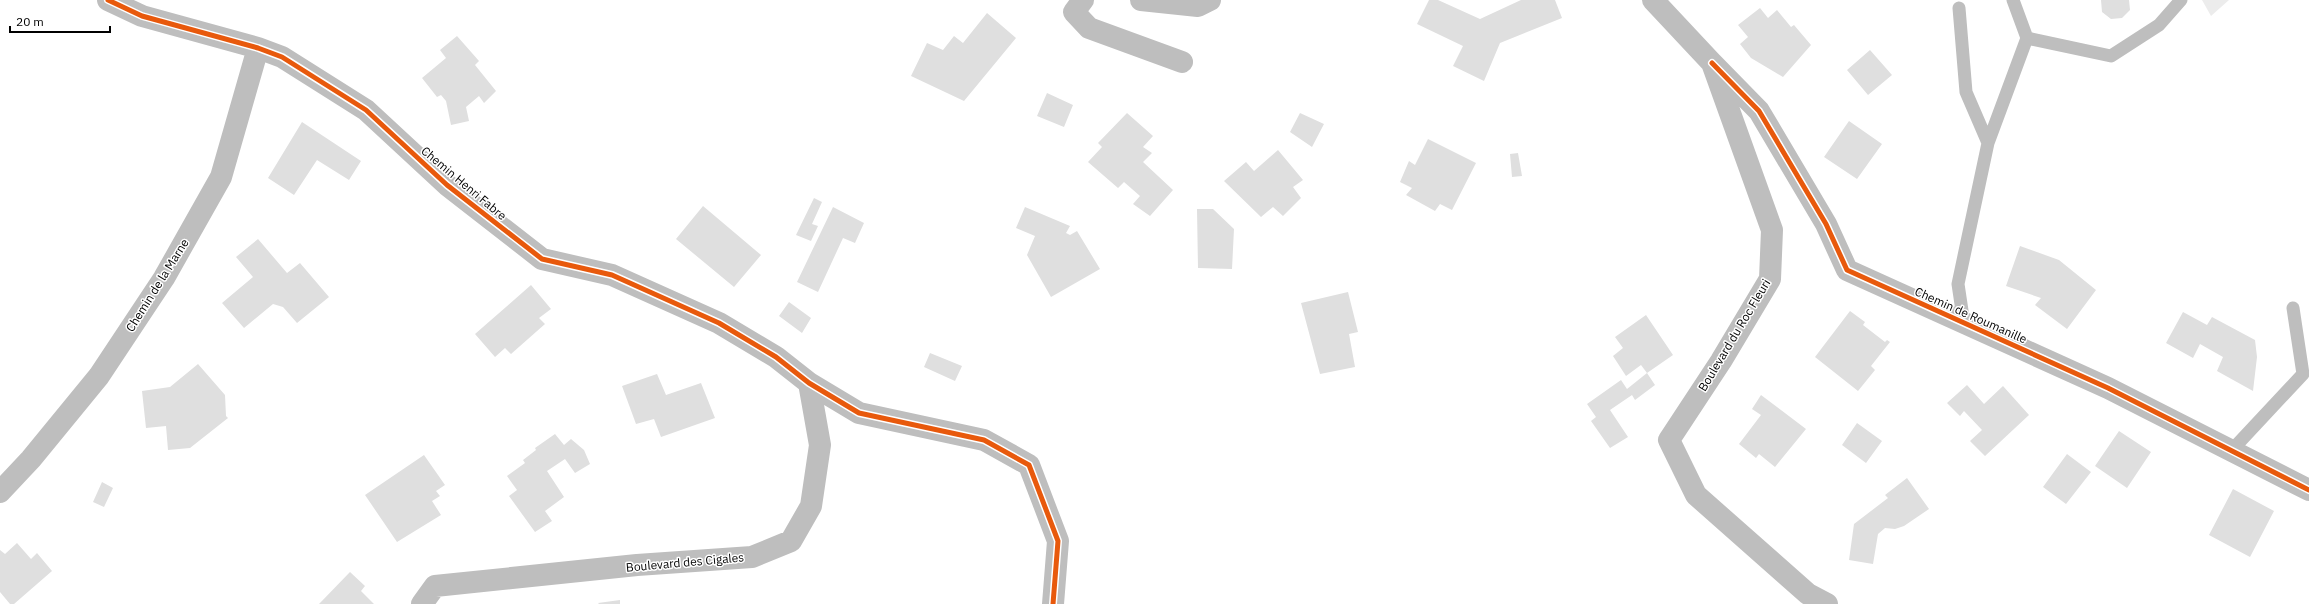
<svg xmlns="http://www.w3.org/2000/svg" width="2309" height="604" viewBox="0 0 2309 604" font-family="'IBM Plex Sans',sans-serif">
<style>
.green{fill:#ececec}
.building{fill:#dfdfdf}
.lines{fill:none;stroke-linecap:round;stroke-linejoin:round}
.service{stroke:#bebebe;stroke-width:13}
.minor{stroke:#bebebe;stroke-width:22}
.cycleway-casing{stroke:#fff;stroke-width:8}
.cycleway{stroke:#e8590c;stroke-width:5}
.labels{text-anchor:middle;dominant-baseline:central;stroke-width:3;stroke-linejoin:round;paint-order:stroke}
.street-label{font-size:12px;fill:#000;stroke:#fff}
</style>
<rect width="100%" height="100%" fill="#fff"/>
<path class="green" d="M 2202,0 L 2229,0 L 2211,16 Z"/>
<path class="building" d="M 1429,0 L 1438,0 L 1480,19 L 1521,0 L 1555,0 L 1562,18 L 1500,43 L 1484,81 L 1453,66 L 1463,46 L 1417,24 Z
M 2101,0 L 2129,0 L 2130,10 L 2122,18 L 2111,19 L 2102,12 Z
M 1760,8 L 1768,18 L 1777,10 L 1791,27 L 1794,25 L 1811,45 L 1783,77 L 1751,58 L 1740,44 L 1748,37 L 1738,25 Z
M 987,13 L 1016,38 L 964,101 L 911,76 L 927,43 L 943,50 L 954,36 L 963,43 Z
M 457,36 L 479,61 L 475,65 L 496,91 L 484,103 L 479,96 L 466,107 L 469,121 L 451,125 L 446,101 L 441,95 L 437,97 L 422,78 L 446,58 L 440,50 Z
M 1870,50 L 1892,75 L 1868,95 L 1847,70 Z
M 1047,93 L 1073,105 L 1064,127 L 1037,116 Z
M 1127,113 L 1153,136 L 1143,147 L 1152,153 L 1143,162 L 1173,190 L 1150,216 L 1133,204 L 1140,196 L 1124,182 L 1118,188 L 1088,162 L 1102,147 L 1098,143 Z
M 1300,113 L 1324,124 L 1312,147 L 1290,132 Z
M 1849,121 L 1882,144 L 1857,179 L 1824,157 Z
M 302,122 L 361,161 L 349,180 L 317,160 L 294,195 L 268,178 Z
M 1428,139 L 1476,163 L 1452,210 L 1440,204 L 1435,211 L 1406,195 L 1412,188 L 1400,182 L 1409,161 L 1415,165 Z
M 1278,150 L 1303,180 L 1293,187 L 1301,198 L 1283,216 L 1273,207 L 1261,217 L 1224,181 L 1246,162 L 1254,171 Z
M 1518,153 L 1522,176 L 1512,177 L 1510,154 Z
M 814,198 L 822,202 L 812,224 L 818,226 L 811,241 L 796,235 Z
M 703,206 L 761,255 L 734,287 L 676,239 Z
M 833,207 L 864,223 L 855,243 L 843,238 L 818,292 L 797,282 Z
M 1025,207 L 1070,226 L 1066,233 L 1070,235 L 1077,231 L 1100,269 L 1051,297 L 1027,255 L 1035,236 L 1016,228 Z
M 1197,209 L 1213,209 L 1234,229 L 1232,269 L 1198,268 Z
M 258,239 L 287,273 L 300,263 L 329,297 L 297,323 L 283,307 L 273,304 L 244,328 L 222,303 L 253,277 L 236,257 Z
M 2020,246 L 2059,260 L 2096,290 L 2067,329 L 2035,305 L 2041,298 L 2006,286 Z
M 531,285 L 551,309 L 539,318 L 545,324 L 511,354 L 505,348 L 495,357 L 475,334 Z
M 1348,292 L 1358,332 L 1349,334 L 1355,367 L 1320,374 L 1301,303 Z
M 789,302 L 811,318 L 802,333 L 779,316 Z
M 1850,311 L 1865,322 L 1863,325 L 1885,342 L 1887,340 L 1890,342 L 1871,366 L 1875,370 L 1858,391 L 1815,357 Z
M 2183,312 L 2207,325 L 2212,317 L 2255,340 L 2257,357 L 2253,391 L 2217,371 L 2223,357 L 2200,344 L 2193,358 L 2166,343 Z
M 1646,315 L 1673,355 L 1647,373 L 1641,365 L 1626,376 L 1613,356 L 1623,348 L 1615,337 Z
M 930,353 L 962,366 L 955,381 L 924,367 Z
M 198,364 L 225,395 L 226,416 L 228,418 L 190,448 L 168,450 L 166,426 L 146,428 L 142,391 L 170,387 Z
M 1647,373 L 1655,385 L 1635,400 L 1632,395 L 1610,410 L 1628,437 L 1610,448 L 1591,421 L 1596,417 L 1587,404 L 1621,380 L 1627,389 Z
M 657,374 L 666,395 L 701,383 L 715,418 L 661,437 L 654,419 L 636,424 L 622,386 Z
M 1967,385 L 1984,404 L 2003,386 L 2029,415 L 1985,456 L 1970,441 L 1982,430 L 1964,411 L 1960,416 L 1947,403 Z
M 1761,395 L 1806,429 L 1775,467 L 1759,454 L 1756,458 L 1739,444 L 1761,415 L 1752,409 Z
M 1857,423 L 1882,441 L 1866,463 L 1842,445 Z
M 2119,431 L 2151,452 L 2127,488 L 2095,466 Z
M 555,434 L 564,445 L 571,439 L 584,450 L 590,464 L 575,473 L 565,459 L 547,471 L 564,497 L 545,511 L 552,521 L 535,532 L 509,496 L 517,490 L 507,476 L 525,463 L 523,460 L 536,450 L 535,448 Z
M 2067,454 L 2091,472 L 2066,504 L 2043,487 Z
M 424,455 L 445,485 L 436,491 L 440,496 L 432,501 L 441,515 L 397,542 L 365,495 Z
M 1907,478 L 1929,509 L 1904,526 L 1895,529 L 1885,528 L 1878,534 L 1873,564 L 1849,560 L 1854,524 L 1888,498 L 1885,495 Z
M 102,482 L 113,488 L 104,507 L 93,502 Z
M 2233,489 L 2274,511 L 2250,557 L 2209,535 Z
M 17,543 L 31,559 L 37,553 L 52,571 L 14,604 L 10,604 L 0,592 L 0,550 L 5,554 Z
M 350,572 L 365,586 L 361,591 L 374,604 L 319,604 Z
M 620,600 L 620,604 L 599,604 L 598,603 Z"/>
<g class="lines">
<path class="service" d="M 2013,0 L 2027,38
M 1959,8 L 1966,92 L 1988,143
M 2027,38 L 2111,56 L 2159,25 L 2181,0
M 1964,324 L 1958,284 L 1988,143 L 2027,38
M 2232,450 L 2303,374 L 2293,308"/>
<path class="minor" d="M 108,0 L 142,16 L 258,48 L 282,57 L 366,110 L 447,185 L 542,259 L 612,275 L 719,323 L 776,357 L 809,383 L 859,413 L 984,440 L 1029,465 L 1058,541 L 1053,604
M 1083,0 L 1074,12 L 1089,28 L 1182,62
M 1141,0 L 1198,6 L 1210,0
M 1653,0 L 1712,63 L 1772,230 L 1770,279 L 1721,361 L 1669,440 L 1696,495 L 1808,594 L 1827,604
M 1712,63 L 1759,111 L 1826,224 L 1847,270 L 2108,388 L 2309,490
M 0,492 L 31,459 L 99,376 L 164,278 L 221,177 L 258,48
M 422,604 L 435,586 L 637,565 L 752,557 L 791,541 L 811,506 L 820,445 L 809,383"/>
<defs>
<path id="cycleway" d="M 108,0 L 142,16 L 258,48 L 282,57 L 366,110 L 447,185 L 542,259 L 612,275 L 719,323 L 776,357 L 809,383 L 859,413 L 984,440 L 1029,465 L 1058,541 L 1053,604
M 1712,63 L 1759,111 L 1826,224 L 1847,270 L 2108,388 L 2309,490"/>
</defs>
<use href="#cycleway" class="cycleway-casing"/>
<use href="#cycleway" class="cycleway"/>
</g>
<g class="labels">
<g class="street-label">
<text transform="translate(464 183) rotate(40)">Chemin Henri Fabre</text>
<text transform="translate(157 285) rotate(-58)">Chemin de la Marne</text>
<text transform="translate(1971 315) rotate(24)">Chemin de Roumanille</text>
<text transform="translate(1734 335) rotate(-59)">Boulevard du Roc Fleuri</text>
<text transform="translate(685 562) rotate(-5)">Boulevard des Cigales</text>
</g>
</g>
<path d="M10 26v6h100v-6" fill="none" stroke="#000000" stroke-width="2"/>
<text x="16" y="26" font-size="12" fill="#000000" stroke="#ffffff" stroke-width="3" paint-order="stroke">20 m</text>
</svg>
